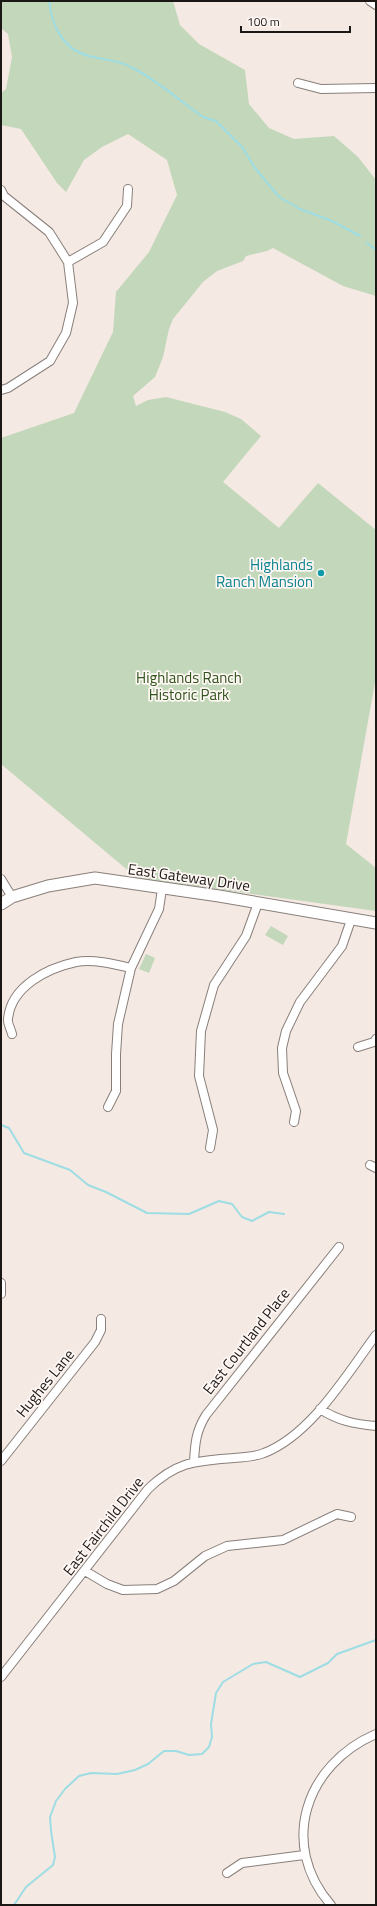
<svg xmlns="http://www.w3.org/2000/svg" width="377" height="1906" viewBox="0 0 377 1906" font-family="'Titillium Web',sans-serif">
<style>
.green{fill:#c3d7ba}
.lines{fill:none;stroke-linecap:round;stroke-linejoin:round}
.stream{stroke:#9ddde3;stroke-width:2}
.street-casing{stroke:#897f7a;stroke-width:10}
.secondary-casing{stroke:#897f7a;stroke-width:13}
.street{stroke:#fff;stroke-width:8}
.secondary{stroke:#fff;stroke-width:11}
.culture-dot{fill:#0f9aa8;stroke:#fef7f4;stroke-width:1.5}
.labels{text-anchor:middle;dominant-baseline:central;stroke-width:3.5;stroke-linejoin:round;paint-order:stroke}
.culture-label{font-size:15px;fill:#0d838f;stroke:#fef7f4;text-anchor:end}
.park-label{font-size:15px;fill:#30541c;stroke:#fef7f4}
.street-label{font-size:15px;fill:#1b1715;stroke:#fef7f4}
</style>
<rect width="100%" height="100%" fill="#f4e9e3"/>
<path class="green" d="M 1,1 L 173,1 L 180,25 L 199,44 L 245,70 L 249,104 L 269,128 L 294,139 L 334,136 L 358,157 L 376,180 L 376,296 L 343,286 L 273,248 L 267,251 L 246,256 L 243,261 L 217,271 L 203,282 L 173,319 L 169,329 L 163,357 L 155,377 L 133,396 L 136,406 L 148,400 L 166,397 L 225,412 L 241,419 L 261,436 L 223,482 L 279,528 L 318,483 L 376,530 L 376,677 L 346,844 L 376,868 L 376,911 L 137,878 L 1,764 L 1,438 L 74,413 L 113,332 L 116,292 L 149,252 L 177,195 L 167,160 L 128,134 L 102,147 L 84,160 L 66,192 L 57,183 L 21,129 L 1,125 L 1,93 L 6,89 L 12,57 L 8,34 L 1,28 Z
M 271,926 L 288,936 L 283,945 L 265,935 Z
M 146,954 L 155,958 L 149,973 L 139,969 Z"/>
<g class="lines">
<path class="stream" d="M 49,1 C 52,26 63,50 89,56 C 104,60 119,60 133,68 C 158,81 180,101 203,117 L 216,121 L 243,148 L 255,168 L 279,197 L 300,209 L 332,221 L 360,236
M 367,243 L 376,250
M 1,1125 L 9,1128 L 24,1153 L 70,1170 L 88,1185 L 106,1192 L 147,1213 L 189,1214 L 219,1201 L 232,1204 L 242,1217 L 252,1221 L 269,1212 L 284,1214
M 14,1905 L 26,1887 L 53,1865 L 55,1857 L 51,1831 L 50,1817 L 56,1801 L 65,1789 L 79,1776 L 91,1773 L 117,1774 L 135,1770 L 148,1764 L 164,1751 L 176,1751 L 189,1755 L 202,1754 L 209,1747 L 212,1737 L 211,1724 L 216,1693 L 223,1682 L 253,1664 L 266,1662 L 300,1677 L 328,1663 L 337,1654 L 376,1640"/>
<defs>
<path id="street" d="M 370,1 L 376,5
M 298,83 L 321,89 L 376,88
M 1,190 L 4,196 L 49,232 L 68,262 L 73,303 L 66,333 L 50,361 L 8,388 L 1,390
M 68,262 L 103,242 L 127,206 L 128,189
M 1,879 L 12,897
M 12,1034 C 11,1029 7,1023 8,1019 C 11,986 48,968 76,962 C 94,959 114,964 131,968
M 358,1047 L 374,1042 L 376,1039
M 108,1107 L 116,1091 L 116,1054 L 118,1024 L 131,968 L 159,909 L 162,889
M 294,1122 L 296,1111 L 283,1073 L 282,1048 L 286,1031 L 300,1002 L 342,946 L 351,920
M 210,1148 L 213,1130 L 199,1076 L 201,1031 L 214,985 L 246,936 L 258,903
M 370,1165 L 376,1168
M 1,1283 L 1,1294
M 320,1409 C 339,1421 354,1424 376,1426
M 1,1461 L 95,1342 L 101,1330 L 101,1319
M 194,1462 C 195,1443 196,1431 206,1415 L 339,1247
M 85,1571 L 107,1584 L 123,1590 L 157,1589 L 174,1581 L 205,1556 L 227,1546 L 283,1540 L 337,1514 L 351,1517
M 1,1677 L 148,1489 C 177,1461 196,1461 234,1458 C 244,1457 255,1457 264,1453 C 311,1435 347,1374 376,1335
M 227,1873 L 242,1863 L 304,1855
M 331,1905 C 278,1844 306,1764 376,1734"/>
<path id="secondary" d="M 1,904 L 12,897 L 48,886 L 95,878 L 219,896 L 376,923"/>
</defs>
<use href="#street" class="street-casing"/>
<use href="#secondary" class="secondary-casing"/>
<use href="#street" class="street"/>
<use href="#secondary" class="secondary"/>
</g>
<circle class="culture-dot" cx="321" cy="573" r="4"/>
<g class="labels">
<g class="culture-label">
<text x="313" y="564">Highlands<tspan x="313" dy="17">Ranch Mansion</tspan></text>
</g>
<g class="park-label">
<text x="189" y="677">Highlands Ranch<tspan x="189" dy="17">Historic Park</tspan></text>
</g>
<g class="street-label">
<text transform="translate(189 877) rotate(8)">East Gateway Drive</text>
<text transform="translate(246 1341) rotate(-52)">East Courtland Place</text>
<text transform="translate(45 1383) rotate(-51)">Hughes Lane</text>
<text transform="translate(103 1526) rotate(-52)">East Fairchild Drive</text>
</g>
</g>
<rect width="377" height="1906" fill="none" stroke="#1b1715" stroke-width="4"/>
<path d="M241 26v6h109v-6" fill="none" stroke="#1b1715" stroke-width="2"/>
<text x="247" y="26" font-size="12" fill="#1b1715" stroke="#fef7f4" stroke-width="3" paint-order="stroke">100 m</text>
</svg>
